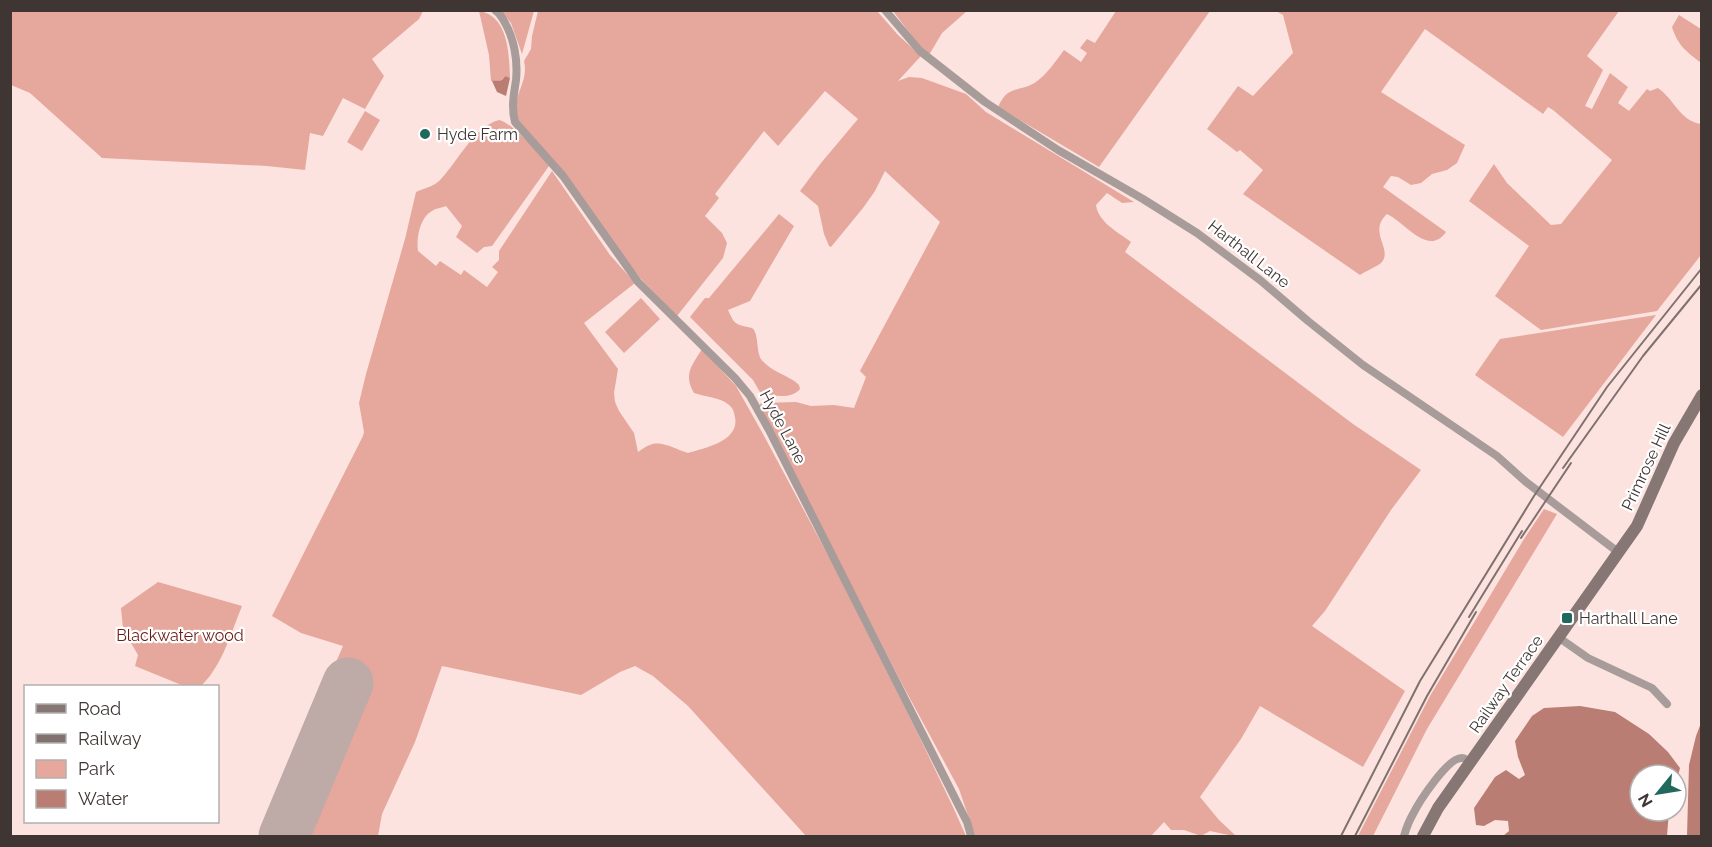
<svg xmlns="http://www.w3.org/2000/svg" width="1712" height="847" viewBox="0 0 1712 847" font-family="Raleway,sans-serif">
<style>
.green{fill:#e6a79c}
.water{fill:#ba7d73}
.lines{fill:none;stroke-linecap:round;stroke-linejoin:round}
.runway{stroke:#beaaa7;stroke-width:51}
.street{stroke:#a79c9a;stroke-width:8}
.secondary{stroke:#867775;stroke-width:12}
.rail{stroke:#80716f;stroke-width:2}
.poi-dot{fill:#22695d;stroke:#fff;stroke-width:2}
.labels{text-anchor:middle;dominant-baseline:central;stroke-width:4.5;stroke-linejoin:round;paint-order:stroke}
.poi-label{font-size:16px;fill:#3f3634;stroke:#fff;text-anchor:start}
.street-label{font-size:16px;fill:#3f3634;stroke:#fff}
.park-label{font-size:16px;fill:#681e15;stroke:#fff}
</style>
<rect width="100%" height="100%" fill="#fce3df"/>
<path class="green" d="M 10,11 L 11,10 L 423,11 L 419,19 L 372,59 L 384,76 L 365,109 L 343,98 L 323,136 L 310,133 L 305,170 L 267,166 L 102,158 L 30,93 L 11,85 Z
M 479,11 C 509,16 509,55 510,78 L 505,76 C 500,83 498,81 491,81 L 489,55 Z
M 501,11 L 534,11 L 522,54 L 511,23 Z
M 538,11 L 877,11 L 898,35 L 921,56 L 898,81 L 909,77 L 922,78 L 966,94 L 986,112 L 1134,202 L 1122,203 L 1107,193 L 1096,205 C 1098,222 1118,232 1131,242 L 1125,252 L 1353,424 L 1421,470 L 1391,510 L 1325,611 L 1312,626 L 1405,691 L 1363,767 L 1260,706 L 1241,739 L 1200,797 L 1219,820 L 1235,835 L 1233,836 L 1210,831 L 1201,836 L 1184,830 L 1171,830 L 1164,822 L 1151,836 L 975,836 L 959,789 L 901,682 L 759,406 L 761,403 L 796,402 L 811,406 L 834,405 L 854,408 L 866,377 L 860,371 L 940,222 L 885,171 L 875,191 L 863,208 L 831,247 L 829,246 L 824,234 L 818,206 L 800,191 L 821,163 L 858,119 L 825,91 L 778,146 L 764,131 L 715,194 L 719,198 L 705,216 L 722,233 L 727,243 L 723,258 L 677,316 L 641,279 L 520,125 C 507,97 530,85 524,61 L 531,49 L 532,36 Z
M 893,11 L 967,11 L 942,33 L 929,55 L 920,47 Z
M 1116,11 L 1210,11 L 1099,167 L 998,107 C 1008,84 1019,93 1036,82 C 1047,74 1056,61 1064,50 L 1081,62 L 1087,53 L 1080,48 L 1087,39 L 1095,43 Z
M 1276,11 L 1619,11 L 1587,56 L 1603,70 L 1585,106 L 1592,109 L 1610,73 L 1628,87 L 1618,103 L 1629,111 L 1647,89 L 1650,91 L 1658,88 C 1674,99 1680,121 1701,124 L 1701,255 L 1657,311 L 1541,330 L 1495,296 L 1529,246 L 1469,201 L 1494,164 L 1507,183 L 1551,225 L 1561,224 L 1612,160 L 1553,110 L 1548,107 L 1543,114 L 1425,29 L 1381,92 L 1465,145 L 1457,163 L 1447,170 L 1432,174 L 1421,183 L 1411,185 L 1398,177 L 1391,176 L 1383,187 L 1446,232 C 1428,257 1406,223 1387,214 C 1367,232 1394,250 1381,263 C 1378,266 1364,272 1360,275 L 1243,194 L 1263,170 L 1240,150 L 1237,152 L 1207,129 L 1238,86 L 1253,96 L 1293,53 L 1283,15 Z
M 1679,15 L 1701,29 L 1701,63 C 1686,51 1678,46 1672,27 Z
M 365,111 L 380,120 L 362,151 L 347,142 Z
M 499,120 C 513,123 539,154 549,166 L 492,246 L 484,247 L 477,253 L 456,237 L 462,226 L 446,206 C 441,208 436,208 432,211 C 420,217 416,238 418,251 L 436,266 L 440,261 L 461,275 L 464,270 L 487,287 L 498,272 L 492,267 L 499,260 L 499,251 L 552,171 L 610,255 L 635,283 L 584,323 L 618,369 L 614,393 L 615,402 L 619,411 L 634,433 L 638,452 C 641,450 646,446 650,445 C 662,440 676,450 688,453 C 705,448 740,441 735,417 C 734,412 733,408 729,405 C 720,397 705,397 694,393 C 683,375 692,365 702,349 L 736,386 L 763,434 L 830,559 L 917,732 L 953,807 L 966,836 L 806,836 L 688,706 L 653,676 L 635,666 L 620,672 L 581,695 L 442,666 L 415,742 L 382,814 L 378,836 L 260,836 L 343,646 L 301,633 L 272,616 L 363,436 L 364,432 L 359,403 L 366,374 L 405,239 L 416,192 C 425,188 435,186 441,179 C 458,161 474,127 499,120 Z
M 779,214 L 794,226 L 750,301 L 728,310 C 732,318 733,324 743,326 C 746,327 749,327 752,328 C 759,333 756,351 761,359 C 770,372 789,375 799,385 L 800,389 C 790,400 775,395 761,394 L 753,380 L 690,317 L 705,298 L 709,298 Z
M 641,298 L 660,319 L 624,353 L 605,332 Z
M 1656,315 L 1563,437 L 1475,375 L 1500,339 Z
M 1544,509 L 1557,514 L 1427,729 L 1373,836 L 1358,836 L 1430,696 L 1524,539 Z
M 158,582 L 242,606 C 231,633 222,666 201,686 L 184,686 L 135,666 L 138,655 L 123,629 L 121,608 Z"/>
<path class="water" d="M 505,76 L 510,78 L 506,96 L 497,92 L 492,81 C 498,80 501,83 505,76 Z
M 1580,706 L 1615,712 L 1649,734 L 1668,752 L 1680,768 L 1676,783 L 1676,775 L 1640,775 L 1640,811 L 1669,811 L 1667,836 L 1503,836 L 1509,831 L 1508,821 L 1495,820 L 1484,826 L 1476,825 L 1474,808 L 1495,777 L 1506,770 L 1519,779 L 1525,775 L 1518,757 L 1515,741 L 1532,716 L 1544,708 Z
M 1701,723 L 1701,836 L 1687,836 L 1689,765 L 1696,736 Z"/>
<g class="lines">
<path class="runway" d="M 284,836 L 348,683"/>
<path class="street" d="M 495,10 C 500,13 501,16 504,21 C 514,38 518,60 516,80 C 514,94 511,107 515,122 L 563,176 L 638,282 L 735,378 L 750,396 L 769,430 L 967,822 L 971,836
M 885,10 L 920,51 L 985,102 L 1058,150 L 1143,199 L 1197,233 L 1260,280 L 1308,321 L 1363,365 L 1497,456 L 1526,482 L 1618,552
M 1558,637 L 1588,658 L 1652,688 L 1667,704
M 1404,836 C 1406,829 1409,821 1413,814 C 1419,802 1448,757 1462,758 C 1465,758 1468,761 1470,762"/>
<path class="secondary" d="M 1423,836 L 1438,808 L 1637,526 L 1674,443 L 1702,395"/>
<path class="rail" d="M 1563,468 L 1643,356 L 1702,284
M 1521,538 L 1571,463
M 1469,617 L 1522,531
M 1341,836 L 1420,681 L 1534,496 L 1607,387 L 1702,268
M 1355,836 L 1427,696 L 1476,612"/>
</g>
<g class="poi-dot">
<circle cx="425" cy="134" r="6"/>
<rect x="1561" y="612" width="12" height="12" rx="3"/>
</g>
<g class="labels">
<g class="poi-label">
<text x="437" y="134">Hyde Farm</text>
<text x="1579" y="618">Harthall Lane</text>
</g>
<g class="street-label">
<text transform="translate(1249 254) rotate(38)">Harthall Lane</text>
<text transform="translate(783 427) rotate(62)">Hyde Lane</text>
<text transform="translate(1646 467) rotate(-65)">Primrose Hill</text>
<text transform="translate(1506 684) rotate(-55)">Railway Terrace</text>
</g>
<g class="park-label">
<text x="180" y="635">Blackwater wood</text>
</g>
</g>
<rect width="1712" height="847" fill="none" stroke="#3f3634" stroke-width="24"/>
<rect x="24" y="685" width="195" height="138" fill="#ffffff" stroke="#b2afae" stroke-width="1.5"/>
<rect x="36" y="704" width="30" height="9" fill="#867775" stroke="#b2afae" stroke-width="1.5"/>
<text x="78" y="715" font-size="18" fill="#3f3634">Road</text>
<rect x="36" y="734" width="30" height="9" fill="#80716f" stroke="#b2afae" stroke-width="1.5"/>
<text x="78" y="745" font-size="18" fill="#3f3634">Railway</text>
<rect x="36" y="760" width="30" height="18" fill="#e6a79c" stroke="#b2afae" stroke-width="1.5"/>
<text x="78" y="775" font-size="18" fill="#3f3634">Park</text>
<rect x="36" y="790" width="30" height="18" fill="#ba7d73" stroke="#b2afae" stroke-width="1.5"/>
<text x="78" y="805" font-size="18" fill="#3f3634">Water</text>
<g transform="translate(1658 793) rotate(240)"><circle r="28" fill="#ffffff" stroke="#b2afae" stroke-width="1.5"/>
<path d="M0-4.5L10 22L0 15L-10 22Z" fill="#22695d"/>
<text y="-9" font-size="16" font-weight="bold" text-anchor="middle" fill="#3f3634">N</text>
</g>
</svg>
